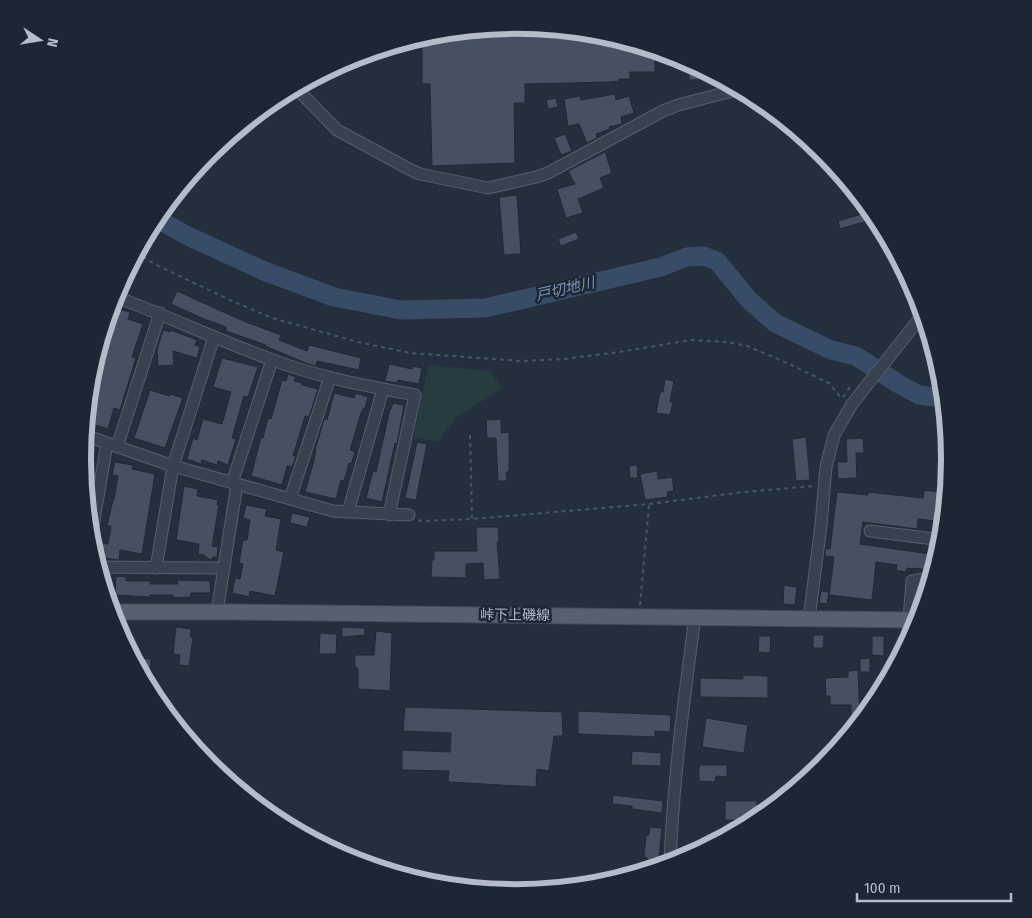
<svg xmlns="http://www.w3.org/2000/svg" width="1032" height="918" viewBox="0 0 1032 918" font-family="'Fira Sans Condensed','Noto Sans JP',sans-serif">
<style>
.green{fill:#263c3f}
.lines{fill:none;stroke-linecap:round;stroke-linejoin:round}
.river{stroke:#394c67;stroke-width:19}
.building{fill:#455162;stroke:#1f2835}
.minor-casing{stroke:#565f6c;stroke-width:13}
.major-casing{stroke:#414a57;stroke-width:17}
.path{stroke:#44595c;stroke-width:2;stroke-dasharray:4 4;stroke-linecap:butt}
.minor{stroke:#38414e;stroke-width:11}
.major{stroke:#56606e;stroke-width:15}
.labels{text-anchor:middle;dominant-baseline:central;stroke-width:5;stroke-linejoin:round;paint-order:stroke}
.street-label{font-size:14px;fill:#b4bcc9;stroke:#1d2633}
.water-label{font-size:15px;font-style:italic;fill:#7c92b1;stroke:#1d2633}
.rim{fill:none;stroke:#b4bcc9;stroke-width:6}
</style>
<rect width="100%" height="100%" fill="#242f3e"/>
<path class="green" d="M 428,365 L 490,371 L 502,388 L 456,418 L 437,442 L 414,437 Z"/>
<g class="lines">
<path class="river" d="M 155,218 L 190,237 L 264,271 L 334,297 L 401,310 L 485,308 L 661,267 L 687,257 L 704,256 L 717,261 L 749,300 L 775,323 L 831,350 L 856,356 L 897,383 L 919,395 L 934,397 L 943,392"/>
</g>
<path class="building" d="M 516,25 L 601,33 L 629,42 L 630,52 L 645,52 L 645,47 L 655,50 L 655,72 L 630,72 L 630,79 L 619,79 L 619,81 L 611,82 L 525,84 L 525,103 L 514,103 L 515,163 L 432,166 L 430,84 L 422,84 L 422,36 L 432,33 Z
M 688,61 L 708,72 L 722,79 L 689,80 Z
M 615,94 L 616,100 L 629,96 L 634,113 L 621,117 L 622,124 L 609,127 L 610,129 L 596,134 L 597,138 L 587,143 L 579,124 L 568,126 L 564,99 L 580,96 L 581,100 Z
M 556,98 L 558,107 L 548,109 L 546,100 Z
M 565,134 L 572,151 L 561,155 L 554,138 Z
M 605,152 L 612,173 L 600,178 L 604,188 L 578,199 L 583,213 L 566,218 L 557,189 L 575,184 L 568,171 Z
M 517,195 L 521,254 L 504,255 L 499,197 Z
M 865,213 L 867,221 L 840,229 L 838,221 Z
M 576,232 L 579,239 L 561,246 L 558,239 Z
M 177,291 L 241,320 L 281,335 L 279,340 L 307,351 L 309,345 L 361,358 L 359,370 L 317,361 L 316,366 L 308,364 L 265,346 L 266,345 L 226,331 L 226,327 L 204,319 L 171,304 Z
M 118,309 L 130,312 L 128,319 L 143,324 L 132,357 L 136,358 L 120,410 L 114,408 L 108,429 L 86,422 L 88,403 L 89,404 L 99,366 Z
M 163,330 L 170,332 L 171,330 L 197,340 L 195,345 L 200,347 L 197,358 L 173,351 L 174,365 L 158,366 L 157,350 Z
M 222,358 L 258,367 L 248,397 L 244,396 L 232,438 L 236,439 L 228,465 L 218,461 L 217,465 L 202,460 L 201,464 L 187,459 L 193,438 L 197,440 L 203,419 L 222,424 L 231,392 L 213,387 Z
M 389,364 L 412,369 L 413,366 L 422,368 L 419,384 L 398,380 L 397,383 L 385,381 Z
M 288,374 L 296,377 L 294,381 L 302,383 L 302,385 L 318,389 L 309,417 L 305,416 L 293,456 L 296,456 L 292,467 L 287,466 L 282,485 L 251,476 L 261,437 L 263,438 L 268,418 L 271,419 L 282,380 L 286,381 Z
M 665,379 L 674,381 L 670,402 L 673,402 L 670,415 L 656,413 L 660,392 L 663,392 Z
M 150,390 L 169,396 L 170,394 L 183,398 L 165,448 L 134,438 Z
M 334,393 L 354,398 L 356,393 L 368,397 L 365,408 L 364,408 L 361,413 L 350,450 L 355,452 L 351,464 L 349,463 L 344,481 L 341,480 L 336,499 L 305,492 L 313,464 L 316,451 L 315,450 L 324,419 L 327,420 Z
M 393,403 L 404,405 L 397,444 L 395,443 L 382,502 L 366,498 L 373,471 L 376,472 L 390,409 L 391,409 Z
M 501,419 L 501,433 L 509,432 L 509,472 L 506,472 L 507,481 L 498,481 L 496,438 L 487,438 L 486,420 Z
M 806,437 L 810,480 L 796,481 L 792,439 Z
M 863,438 L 864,453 L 856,453 L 857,478 L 838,479 L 837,462 L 847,462 L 846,439 Z
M 417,442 L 427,444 L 416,500 L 405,498 Z
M 83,451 L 92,453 L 86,479 L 84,479 Z
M 115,462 L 133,465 L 132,469 L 155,474 L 142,554 L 120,550 L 119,560 L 104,558 L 105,552 L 96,551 L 98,543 L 108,544 L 111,526 L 107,526 L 113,500 L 114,500 L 118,476 L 112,475 Z
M 637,465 L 638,478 L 630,478 L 629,466 Z
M 657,471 L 658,479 L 672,477 L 674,491 L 667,492 L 668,497 L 645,500 L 640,474 Z
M 184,486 L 198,489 L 197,496 L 218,500 L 217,505 L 219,505 L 212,546 L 218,547 L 217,557 L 214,557 L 210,560 L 204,555 L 198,554 L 199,544 L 176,540 Z
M 924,490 L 947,493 L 944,522 L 918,519 L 917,529 L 863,522 L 860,544 L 930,554 L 928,570 L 914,568 L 914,569 L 907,568 L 906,572 L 896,570 L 897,565 L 876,562 L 872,600 L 829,595 L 834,557 L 825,556 L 826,548 L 830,549 L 837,492 L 868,495 L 868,492 L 923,498 Z
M 246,505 L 267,509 L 265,516 L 281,519 L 276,550 L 284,552 L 275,596 L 250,591 L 249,597 L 232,593 L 235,578 L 240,579 L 243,564 L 239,563 L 243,540 L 247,540 L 250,520 L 243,518 Z
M 292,513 L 310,517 L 307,527 L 290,523 Z
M 476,527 L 498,527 L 499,541 L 497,542 L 500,579 L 484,580 L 483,563 L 466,564 L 466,578 L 431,577 L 432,560 L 434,560 L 434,551 L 477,551 Z
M 116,576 L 126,577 L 126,581 L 150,581 L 150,584 L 178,584 L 177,580 L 210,581 L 211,593 L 191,593 L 191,597 L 173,598 L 173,595 L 150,595 L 150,597 L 115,595 Z
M 784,585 L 797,587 L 795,605 L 783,604 Z
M 821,591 L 829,592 L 827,604 L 819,603 Z
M 116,627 L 131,628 L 130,653 L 118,630 Z
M 176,627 L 191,629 L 190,637 L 193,637 L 189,666 L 179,665 L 180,655 L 173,654 Z
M 342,627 L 365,628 L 365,635 L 342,637 Z
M 376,631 L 392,633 L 390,691 L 358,689 L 358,668 L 355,668 L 355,655 L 374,655 Z
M 320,633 L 337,634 L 336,654 L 319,654 Z
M 813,635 L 824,635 L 823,648 L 813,648 Z
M 759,636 L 771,636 L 770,653 L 758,652 Z
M 872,636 L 884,636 L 884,656 L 872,655 Z
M 138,658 L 151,659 L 148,686 L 137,666 Z
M 870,658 L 870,672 L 860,672 L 860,659 Z
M 858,670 L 860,717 L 851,717 L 851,705 L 830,705 L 830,696 L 826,696 L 825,678 L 848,677 L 848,671 Z
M 743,675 L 768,676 L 768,698 L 700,697 L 700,678 L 743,679 Z
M 405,707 L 562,712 L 563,736 L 554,736 L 549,771 L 537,769 L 536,787 L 448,782 L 449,771 L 402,770 L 402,750 L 450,752 L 451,733 L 403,731 Z
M 578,711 L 671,715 L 670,732 L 655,731 L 655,737 L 578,734 Z
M 706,718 L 748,725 L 744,753 L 702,747 Z
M 632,751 L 661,753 L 661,766 L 631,765 Z
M 699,765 L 727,765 L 727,777 L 716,776 L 715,782 L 699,781 Z
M 613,795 L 663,801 L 662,813 L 632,809 L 632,806 L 612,804 Z
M 725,801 L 757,801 L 757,820 L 725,820 Z
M 650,827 L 662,828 L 658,867 L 647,866 L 648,858 L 644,857 L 646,835 L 649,835 Z"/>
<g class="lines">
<defs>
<path id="minor" d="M 295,87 L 337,130 L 409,169 L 420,174 L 488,188 L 536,177 L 548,173 L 663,111 L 678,105 L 740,89
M 114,296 C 167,316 218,340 270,359 C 317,377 367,386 415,395 L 389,515
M 84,435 L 173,466 L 333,511 L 409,515
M 117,447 L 160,313
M 232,483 L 272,360
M 290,499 L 330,377
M 348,512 L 383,389
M 870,531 L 942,540
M 90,544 L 107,443
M 98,567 L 223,568
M 156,568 L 173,466 L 214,337
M 217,612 L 237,484
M 809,619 L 821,525 L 826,467 L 834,435 L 852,404 L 923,314
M 909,620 L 912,581 L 931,578
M 670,864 C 673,781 684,699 695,617"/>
<path id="major" d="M 111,612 L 229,612 L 919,620"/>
</defs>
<use href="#minor" class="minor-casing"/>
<use href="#major" class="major-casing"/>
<path class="path" d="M 137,251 L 149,261 L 175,274 L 232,301 L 272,318 L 358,342 L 410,353 L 521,361 L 565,359 L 619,352 L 691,340 L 726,342 L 747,346 L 776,358 L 829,383 L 842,399
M 843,397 L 850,387
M 470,435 L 472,518
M 418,520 L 421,521 L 472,519 L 649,504 L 744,492 L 814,486
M 640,605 L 649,505"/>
<use href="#minor" class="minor"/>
<use href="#major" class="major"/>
</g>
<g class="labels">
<g class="street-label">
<text transform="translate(515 615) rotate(1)">峠下上磯線</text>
</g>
<g class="water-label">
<text transform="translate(565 289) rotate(-13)">戸切地川</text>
</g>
</g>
<path d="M0 0H1032V918H0ZM91 459a425 425 0 1 1 850 0a425 425 0 1 1-850 0Z" fill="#1d2633" fill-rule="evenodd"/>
<path class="rim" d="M91 459a425 425 0 1 1 850 0a425 425 0 1 1-850 0Z"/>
<g transform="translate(40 40) rotate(102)" stroke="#1d2633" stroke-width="4" paint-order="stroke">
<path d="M0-4L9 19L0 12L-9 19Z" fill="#b4bcc9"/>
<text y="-8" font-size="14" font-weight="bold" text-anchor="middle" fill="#b4bcc9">N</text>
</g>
<path d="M857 893v8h154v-8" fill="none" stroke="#b4bcc9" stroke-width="2.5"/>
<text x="864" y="893" font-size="15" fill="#b4bcc9" stroke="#1d2633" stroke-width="4" paint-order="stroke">100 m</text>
</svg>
